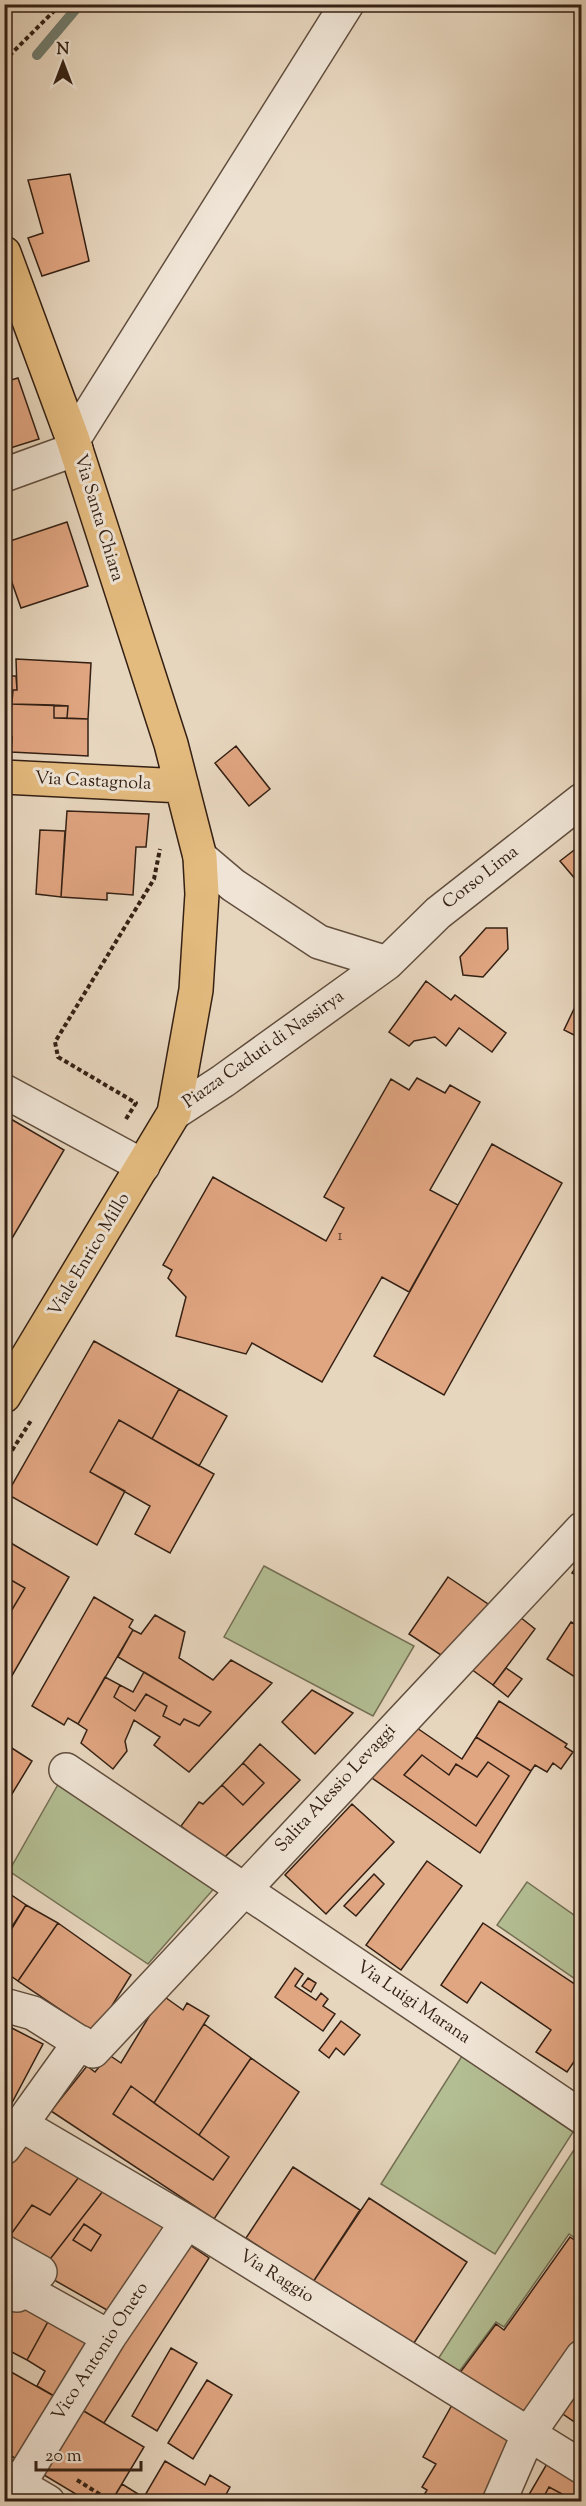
<svg xmlns="http://www.w3.org/2000/svg" width="586" height="2506" viewBox="0 0 586 2506" font-family="'Sorts Mill Goudy',serif">
<style>
.green{fill:#b3be93;stroke:#746f54;stroke-width:1.5}
.lines{fill:none;stroke-linecap:round;stroke-linejoin:round}
.stream{stroke:#707c6f;stroke-width:10}
.building{fill:#e0a581;stroke:#342014;stroke-width:1.5}
.minor-casing{stroke:#614e3e;stroke-width:36}
.major-casing{stroke:#342014;stroke-width:36}
.path{stroke:#342014;stroke-width:4;stroke-dasharray:4.5 3;stroke-linecap:butt}
.minor{stroke:#efe4d5;stroke-width:33}
.major{stroke:#e4bb7f;stroke-width:33}
.labels{text-anchor:middle;dominant-baseline:central;stroke-width:6;stroke-linejoin:round;paint-order:stroke}
.number-label{font-size:15px;fill:#5f412f}
.street-label{font-size:18px;fill:#342014;stroke:#efe4d5}
</style>
<rect width="100%" height="100%" fill="#e7d6be"/>
<filter id="stains"><feTurbulence type="fractalNoise" baseFrequency=".00333" numOctaves="4"/><feColorMatrix values="0 0 0 0 .2 0 0 0 0 .09 0 0 0 0 .02 0 0 0 .5 -.17"/></filter>
<radialGradient id="worn" r=".72"><stop offset=".6" stop-color="#630" stop-opacity="0"/><stop offset="1" stop-color="#630" stop-opacity=".3"/></radialGradient>
<path class="green" d="M 264,1566 L 414,1646 L 373,1716 L 224,1637 Z
M 60,1781 L 218,1884 L 148,1964 L 9,1871 Z
M 527,1882 L 581,1920 L 581,1983 L 497,1925 Z
M 462,2056 L 573,2132 L 495,2254 L 381,2184 Z
M 581,2139 L 581,2242 L 569,2234 L 504,2327 L 496,2322 L 458,2373 L 438,2359 Z"/>
<g class="lines">
<path class="stream" d="M 37,55 L 80,4"/>
</g>
<path class="building" d="M 70,174 L 89,261 L 42,276 L 28,238 L 43,233 L 28,180 Z
M 18,378 L 39,439 L 4,450 L 4,382 Z
M 67,522 L 88,586 L 21,608 L 4,560 L 4,543 Z
M 16,659 L 91,663 L 88,719 L 67,718 L 68,706 L 11,704 L 13,690 L 17,690 Z
M 4,676 L 16,676 L 17,690 L 13,690 L 11,713 L 4,713 Z
M 11,704 L 54,705 L 54,718 L 88,719 L 88,756 L 11,752 L 12,737 L 4,736 L 4,713 L 11,713 Z
M 54,705 L 68,706 L 67,718 L 54,718 Z
M 4,736 L 12,737 L 11,752 L 4,752 Z
M 236,746 L 270,789 L 249,806 L 215,763 Z
M 67,811 L 149,814 L 146,847 L 136,847 L 133,895 L 107,893 L 107,900 L 61,897 Z
M 40,830 L 65,831 L 61,897 L 36,894 Z
M 582,844 L 582,887 L 560,861 Z
M 486,928 L 507,928 L 508,949 L 483,977 L 463,975 L 460,957 Z
M 426,981 L 451,1000 L 455,995 L 506,1033 L 492,1052 L 459,1028 L 446,1046 L 435,1037 L 414,1041 L 409,1046 L 389,1032 Z
M 582,992 L 582,1039 L 564,1030 Z
M 417,1078 L 445,1093 L 450,1085 L 480,1102 L 430,1190 L 458,1205 L 409,1292 L 382,1277 L 322,1382 L 252,1343 L 246,1354 L 176,1336 L 186,1297 L 168,1278 L 172,1270 L 163,1265 L 213,1177 L 326,1241 L 344,1208 L 324,1197 L 391,1079 L 409,1090 Z
M 4,1115 L 64,1150 L 4,1252 Z
M 492,1144 L 562,1183 L 444,1395 L 374,1356 Z
M 94,1341 L 179,1389 L 152,1439 L 119,1420 L 90,1472 L 125,1491 L 97,1545 L 7,1494 Z
M 179,1389 L 227,1416 L 199,1466 L 152,1439 Z
M 119,1420 L 214,1474 L 170,1553 L 135,1534 L 150,1506 L 90,1472 Z
M 4,1539 L 69,1577 L 6,1686 L 4,1685 Z
M 582,1558 L 582,1578 L 572,1573 Z
M 4,1576 L 25,1588 L 4,1623 Z
M 448,1577 L 488,1604 L 450,1661 L 409,1634 Z
M 94,1597 L 133,1620 L 129,1627 L 133,1630 L 78,1724 L 68,1718 L 64,1725 L 32,1706 Z
M 155,1615 L 185,1632 L 179,1658 L 213,1680 L 231,1660 L 272,1683 L 189,1772 L 154,1745 L 160,1737 L 134,1720 L 125,1741 L 127,1751 L 113,1769 L 81,1743 L 87,1730 L 78,1724 L 105,1677 L 120,1685 L 114,1697 L 135,1711 L 146,1694 L 167,1706 L 163,1716 L 180,1725 L 184,1719 L 199,1726 L 211,1712 L 118,1657 L 133,1630 L 141,1634 Z
M 520,1617 L 535,1629 L 493,1685 L 471,1669 Z
M 571,1622 L 580,1627 L 582,1624 L 582,1673 L 578,1679 L 547,1659 Z
M 506,1668 L 522,1679 L 508,1697 L 493,1685 Z
M 144,1672 L 211,1712 L 199,1726 L 184,1719 L 180,1725 L 163,1716 L 167,1706 L 146,1694 L 135,1711 L 114,1697 L 120,1685 L 133,1692 Z
M 312,1690 L 353,1713 L 315,1754 L 282,1722 Z
M 499,1701 L 567,1744 L 565,1747 L 573,1752 L 561,1769 L 553,1763 L 547,1772 L 535,1765 L 531,1771 L 476,1737 Z
M 417,1728 L 462,1759 L 476,1737 L 531,1771 L 480,1853 L 369,1776 Z
M 4,1743 L 32,1761 L 4,1807 Z
M 260,1744 L 300,1780 L 223,1859 L 181,1826 L 199,1802 L 203,1804 L 222,1785 L 243,1805 L 264,1783 L 243,1763 Z
M 422,1755 L 449,1775 L 456,1764 L 477,1777 L 488,1762 L 509,1776 L 476,1826 L 404,1775 Z
M 243,1763 L 264,1783 L 243,1805 L 222,1785 Z
M 352,1804 L 394,1842 L 326,1914 L 285,1875 Z
M 427,1861 L 462,1886 L 401,1970 L 366,1945 Z
M 374,1874 L 384,1884 L 356,1916 L 344,1906 Z
M 4,1890 L 26,1905 L 11,1930 L 4,1926 Z
M 26,1905 L 58,1923 L 18,1981 L 4,1971 L 4,1939 Z
M 58,1923 L 131,1975 L 95,2033 L 18,1981 Z
M 483,1923 L 582,1989 L 582,2050 L 567,2072 L 536,2052 L 551,2030 L 481,1982 L 467,2003 L 441,1985 Z
M 295,1968 L 303,1974 L 295,1986 L 316,2000 L 321,1993 L 328,1999 L 323,2006 L 335,2014 L 323,2031 L 275,1997 Z
M 308,1978 L 316,1983 L 311,1992 L 302,1986 Z
M 162,1995 L 183,2010 L 187,2003 L 209,2016 L 154,2103 L 131,2086 L 113,2114 L 213,2180 L 229,2157 L 199,2135 L 251,2058 L 299,2092 L 214,2219 L 51,2111 L 87,2066 L 95,2072 L 109,2055 L 121,2063 Z
M 341,2021 L 360,2035 L 344,2055 L 336,2048 L 329,2058 L 319,2050 Z
M 4,2024 L 43,2044 L 6,2114 L 4,2113 Z
M 204,2024 L 251,2058 L 199,2135 L 154,2103 Z
M 131,2086 L 229,2157 L 213,2180 L 113,2114 Z
M 19,2141 L 79,2177 L 50,2215 L 32,2205 L 4,2244 L 4,2165 Z
M 293,2167 L 360,2210 L 313,2282 L 246,2238 Z
M 79,2177 L 103,2191 L 40,2272 L 4,2244 L 32,2205 L 50,2215 Z
M 103,2191 L 169,2230 L 114,2314 L 40,2272 Z
M 369,2198 L 467,2262 L 412,2346 L 313,2282 Z
M 84,2224 L 101,2235 L 91,2251 L 73,2240 Z
M 570,2237 L 582,2245 L 582,2337 L 523,2416 L 459,2374 L 496,2324 L 504,2330 Z
M 184,2241 L 209,2258 L 104,2423 L 77,2407 Z
M 4,2293 L 50,2318 L 27,2360 L 4,2348 Z
M 50,2318 L 94,2344 L 61,2400 L 37,2386 L 45,2371 L 27,2360 Z
M 171,2348 L 197,2363 L 157,2431 L 132,2416 Z
M 4,2368 L 61,2400 L 22,2462 L 4,2452 Z
M 582,2369 L 582,2427 L 554,2408 Z
M 207,2380 L 232,2395 L 193,2459 L 168,2443 Z
M 452,2405 L 514,2444 L 482,2502 L 420,2502 L 427,2490 L 422,2487 L 436,2464 L 423,2457 Z
M 77,2407 L 144,2447 L 111,2502 L 89,2502 L 39,2472 Z
M 165,2461 L 205,2485 L 210,2475 L 230,2487 L 222,2502 L 141,2502 Z
M 548,2462 L 582,2483 L 582,2502 L 563,2502 L 566,2496 L 549,2487 L 541,2502 L 533,2502 L 527,2498 Z
M 122,2484 L 143,2497 L 141,2502 L 111,2502 Z
M 549,2487 L 566,2496 L 563,2502 L 541,2502 Z"/>
<g class="lines">
<defs>
<path id="minor" d="M 73,440 L 347,4
M 4,475 L 76,449
M 200,857 L 233,885 L 319,942 L 387,963
M 4,1091 L 143,1166
M 174,1113 L 223,1081 L 387,963 L 438,913 L 582,800
M 66,1770 L 582,2117
M 4,2005 L 33,2013 L 93,2051 L 582,1529
M 20,2124 L 187,2222 L 582,2467
M 4,2148 L 80,2042
M 4,2252 L 40,2272 L 17,2295
M 23,2289 L 109,2337
M 4,2476 L 48,2502
M 8,2502 L 109,2337 L 187,2222
M 499,2502 L 529,2433 L 582,2357"/>
<path id="major" d="M 4,253 L 73,440 L 171,744 L 200,857 L 202,894 L 196,990 L 174,1113 L 4,1396
M 4,777 L 182,786"/>
</defs>
<use href="#minor" class="minor-casing"/>
<use href="#major" class="major-casing"/>
<path class="path" d="M 4,61 L 61,4
M 126,1119 L 136,1103 L 58,1057 L 55,1042 L 154,879 L 160,849
M 4,1463 L 32,1419
M 77,2480 L 112,2502"/>
<use href="#minor" class="minor"/>
<use href="#major" class="major"/>
</g>
<g class="labels">
<g class="number-label">
<text x="340" y="1236">1</text>
</g>
<g class="street-label">
<text transform="translate(98 518) rotate(73)">Via Santa Chiara</text>
<text transform="translate(93 782) rotate(3)">Via Castagnola</text>
<text transform="translate(481 878) rotate(-38)">Corso Lima</text>
<text transform="translate(264 1050) rotate(-35)">Piazza Caduti di Nassirya</text>
<text transform="translate(90 1255) rotate(-59)">Viale Enrico Millo</text>
<text transform="translate(336 1789) rotate(-47)">Salita Alessio Levaggi</text>
<text transform="translate(413 2003) rotate(34)">Via Luigi Marana</text>
<text transform="translate(276 2277) rotate(32)">Via Raggio</text>
<text transform="translate(101 2352) rotate(-57)">Vico Antonio Oneto</text>
</g>
</g>
<rect width="586" height="2506" fill="none" stroke="#e7d6be" stroke-width="24"/>
<rect x="6" y="6" width="574" height="2494" fill="none" stroke="#342014" stroke-width="3"/>
<rect x="12" y="12" width="562" height="2482" fill="none" stroke="#342014" stroke-width="1.5"/>
<g transform="translate(63 63)" stroke="#efe4d5" stroke-width="4.5" paint-order="stroke">
<path d="M0-4.5L10 22L0 15L-10 22Z" fill="#342014"/>
<text y="-9" font-size="16" font-weight="bold" text-anchor="middle" fill="#342014">N</text>
</g>
<path d="M36 2461v9h105v-9" fill="none" stroke="#342014" stroke-width="3"/>
<text x="45" y="2461" font-size="18" fill="#342014" stroke="#efe4d5" stroke-width="4.5" paint-order="stroke">20 m</text>
<rect width="100%" height="100%" filter="url(#stains)"/>
<rect width="100%" height="100%" fill="url(#worn)"/>
</svg>
